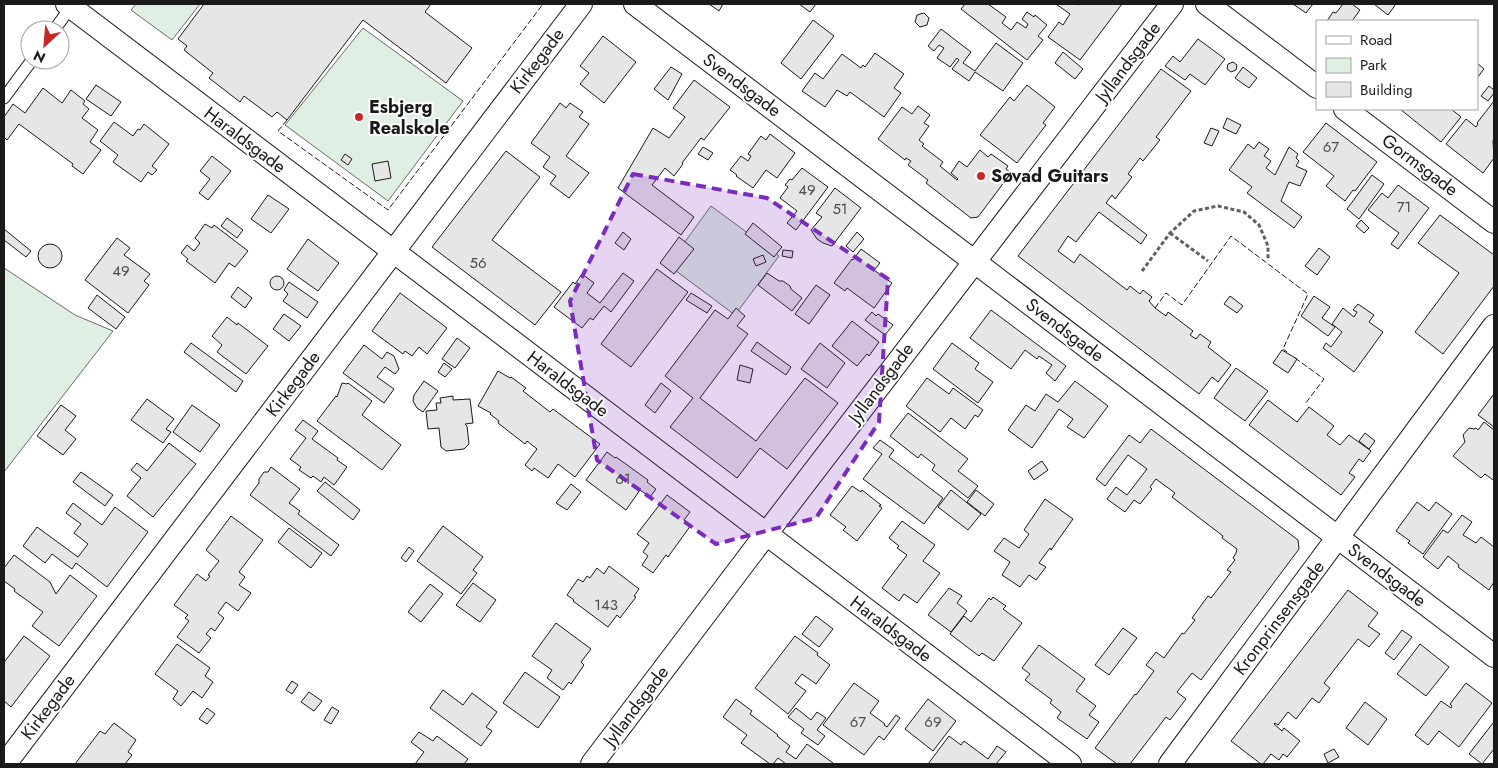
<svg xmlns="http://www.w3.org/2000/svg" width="1498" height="768" viewBox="0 0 1498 768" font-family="Jost,sans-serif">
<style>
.green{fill:#e0efe3;stroke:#6a6a6a}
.building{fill:#e6e6e6;stroke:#1a1a1a}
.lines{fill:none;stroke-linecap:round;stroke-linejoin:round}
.service-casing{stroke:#1a1a1a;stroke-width:13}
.minor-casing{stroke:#1a1a1a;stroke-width:24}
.path{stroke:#5f5f5f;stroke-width:3;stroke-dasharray:4 2.5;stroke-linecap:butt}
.service{stroke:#fff;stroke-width:11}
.minor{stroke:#fff;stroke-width:22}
.fence{stroke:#1a1a1a;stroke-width:1;stroke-dasharray:6 2.5;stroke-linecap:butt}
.marked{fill:#7b2cbf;fill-opacity:0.2;stroke:#7b2cbf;stroke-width:4;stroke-dasharray:10 6;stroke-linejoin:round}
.poi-dot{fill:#c62828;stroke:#fff;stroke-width:2}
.labels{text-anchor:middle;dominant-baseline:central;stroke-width:4;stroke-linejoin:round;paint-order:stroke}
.number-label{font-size:15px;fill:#4d4d4d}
.street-label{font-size:18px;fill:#1a1a1a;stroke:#fff}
.poi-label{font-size:18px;font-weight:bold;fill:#1a1a1a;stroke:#fff;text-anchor:start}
</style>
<rect width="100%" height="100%" fill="#fff"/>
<path class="green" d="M 136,4 L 200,4 L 172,40 L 131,10 Z
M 363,28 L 463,101 L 388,201 L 285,125 Z
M 711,206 L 779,256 L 735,315 L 668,265 Z
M 4,268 L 75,315 L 113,331 L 4,472 Z"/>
<path class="building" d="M 204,4 L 431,4 L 425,12 L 472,48 L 446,83 L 363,20 L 287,120 L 277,112 L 272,117 L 244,96 L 240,102 L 209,78 L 213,73 L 184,50 L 187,46 L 178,39 Z
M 709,4 L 723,4 L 719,11 Z
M 799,4 L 816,4 L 810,12 Z
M 965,4 L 988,4 L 1006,17 L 1002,23 L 1011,30 L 1017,22 L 1026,28 L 1028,24 L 1022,19 L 1027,12 L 1034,17 L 1035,15 L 1047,25 L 1038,36 L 1043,40 L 1027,60 L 961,9 Z
M 1056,4 L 1077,4 L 1079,5 L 1080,4 L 1122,4 L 1080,60 L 1048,37 L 1059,22 L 1063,25 L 1070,14 Z
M 1293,4 L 1313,4 L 1306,13 Z
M 1343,4 L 1352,4 L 1360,10 L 1352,21 L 1327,21 L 1333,12 L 1336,13 Z
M 1374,4 L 1396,4 L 1388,15 Z
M 924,13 L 929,18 L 927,25 L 920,27 L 915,22 L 917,15 Z
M 813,20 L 834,36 L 801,79 L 781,63 Z
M 941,29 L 971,52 L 963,63 L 975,71 L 996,43 L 1023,63 L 1003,91 L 975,72 L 969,81 L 952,69 L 959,60 L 957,58 L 950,67 L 937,58 L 944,48 L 939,45 L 934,51 L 928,46 Z
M 603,36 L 636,62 L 604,103 L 580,84 L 589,73 L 580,66 Z
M 1198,39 L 1225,59 L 1205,85 L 1190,74 L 1185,80 L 1165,66 L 1173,56 L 1180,62 Z
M 1063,52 L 1083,69 L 1075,79 L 1055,63 Z
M 875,53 L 904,74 L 894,88 L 901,93 L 884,117 L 850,92 L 847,96 L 837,90 L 825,107 L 802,91 L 815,73 L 823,79 L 842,54 L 861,68 L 863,65 L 865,67 Z
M 1233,62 L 1237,65 L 1236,70 L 1231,72 L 1227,69 L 1228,64 Z
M 1477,63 L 1484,69 L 1477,78 Z
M 671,67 L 682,74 L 668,100 L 654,89 Z
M 1243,67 L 1257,78 L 1249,88 L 1235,78 Z
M 1161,69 L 1191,91 L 1156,137 L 1160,140 L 1143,161 L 1140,158 L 1128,174 L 1132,177 L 1115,199 L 1112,195 L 1106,203 L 1147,235 L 1141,244 L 1099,212 L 1076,242 L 1068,236 L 1058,251 L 1074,263 L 1080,254 L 1127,290 L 1130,286 L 1140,294 L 1143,290 L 1152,297 L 1149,301 L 1155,308 L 1166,316 L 1168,312 L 1193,331 L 1190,335 L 1196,339 L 1200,334 L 1211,342 L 1208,347 L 1231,365 L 1218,382 L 1212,377 L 1199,394 L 1018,256 Z
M 694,80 L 730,107 L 704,140 L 701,138 L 682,163 L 683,164 L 674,176 L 665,168 L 652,185 L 694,217 L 681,235 L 618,188 L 653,128 L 669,138 L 685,117 L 673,108 Z
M 96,85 L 121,102 L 111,116 L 86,99 Z
M 1027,85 L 1055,107 L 1043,123 L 1046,125 L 1017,163 L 980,135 L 1010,97 L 1014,101 Z
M 1489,86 L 1494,90 L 1494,93 L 1488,101 L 1481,96 Z
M 43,88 L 62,103 L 71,90 L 85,101 L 83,104 L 89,109 L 82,118 L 98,130 L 90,142 L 101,150 L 83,174 L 72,166 L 73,164 L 19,124 L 7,140 L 4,137 L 4,117 L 13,104 L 25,113 Z
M 1494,101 L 1494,139 L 1493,141 L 1494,158 L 1483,173 L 1446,144 L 1466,119 L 1476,127 L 1478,124 L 1477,123 Z
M 560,103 L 566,108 L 570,103 L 583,112 L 579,117 L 589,124 L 566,156 L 589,173 L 569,198 L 550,184 L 556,176 L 543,167 L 550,157 L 531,143 Z
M 918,106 L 930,115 L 924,123 L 929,126 L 919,140 L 924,144 L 922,146 L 943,162 L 940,166 L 957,180 L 958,179 L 951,173 L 959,161 L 967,167 L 980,150 L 988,157 L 991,154 L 1008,166 L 1006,169 L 1011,173 L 978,217 L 971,218 L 926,183 L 928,180 L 908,165 L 911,161 L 906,158 L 905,160 L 878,139 L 902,107 L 912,114 Z
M 1400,109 L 1451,109 L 1461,117 L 1441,142 Z
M 1227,118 L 1241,125 L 1236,134 L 1223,128 Z
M 114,122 L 133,136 L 138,129 L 140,130 L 144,124 L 169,144 L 152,166 L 157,170 L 152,175 L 148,172 L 141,182 L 113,162 L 118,155 L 100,141 Z
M 1326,123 L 1377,162 L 1355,191 L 1353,190 L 1345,201 L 1326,186 L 1334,176 L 1303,152 Z
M 1211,128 L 1219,131 L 1212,146 L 1204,143 Z
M 770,134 L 795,153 L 777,178 L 766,170 L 753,188 L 736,176 L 737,175 L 730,170 L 741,156 L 748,161 L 751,156 L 748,154 L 761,136 L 766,140 Z
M 1259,142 L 1269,149 L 1264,156 L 1271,161 L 1266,168 L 1275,175 L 1289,147 L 1298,154 L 1296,158 L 1299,161 L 1296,166 L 1307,171 L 1300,186 L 1289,182 L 1281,201 L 1302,217 L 1294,228 L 1247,193 L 1252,187 L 1229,170 L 1248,144 L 1254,149 Z
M 703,147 L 713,153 L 708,160 L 698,154 Z
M 506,151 L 540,177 L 492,240 L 561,292 L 535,325 L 432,247 Z
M 345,154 L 352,159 L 348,165 L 341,160 Z
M 212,156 L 231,171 L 208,200 L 199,193 L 210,179 L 200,171 Z
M 388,161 L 391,178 L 375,181 L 372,164 Z
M 802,168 L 828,187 L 796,230 L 787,223 L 797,211 L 780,198 L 788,187 L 785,185 L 790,179 L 792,180 Z
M 1372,175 L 1384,184 L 1359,219 L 1347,209 Z
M 1398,185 L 1429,208 L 1398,249 L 1391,244 L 1399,233 L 1368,210 L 1382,193 L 1388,198 Z
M 835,188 L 861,208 L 832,246 L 823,243 L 817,239 L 811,230 L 822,217 L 816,213 Z
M 268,195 L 289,209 L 271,233 L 251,219 Z
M 1440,215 L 1494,255 L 1494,286 L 1443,354 L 1415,332 L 1459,273 L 1418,243 Z
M 227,218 L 243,230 L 237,238 L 221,226 Z
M 1361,220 L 1369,228 L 1364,233 L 1356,226 Z
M 753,223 L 782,247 L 774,257 L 745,234 Z
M 205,224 L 212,228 L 214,225 L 248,251 L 235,267 L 229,263 L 215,283 L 186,261 L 188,259 L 181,253 L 187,245 L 194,251 L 200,243 L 195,238 Z
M 4,229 L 31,251 L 26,257 L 4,240 Z
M 623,232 L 631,239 L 624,250 L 615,243 Z
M 857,232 L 864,239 L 853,252 L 846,246 Z
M 679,237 L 694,249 L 674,274 L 660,263 Z
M 117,238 L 130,248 L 124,255 L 150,274 L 144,281 L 149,285 L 128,313 L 85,280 Z
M 308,239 L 339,263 L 318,291 L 287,269 Z
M38 256a12 12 0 1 1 24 0a12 12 0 1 1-24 0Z
M 1319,248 L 1330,257 L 1317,275 L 1305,266 Z
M 861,249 L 880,263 L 874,270 L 892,283 L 874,308 L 847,288 L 845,291 L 834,283 L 852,259 L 853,260 Z
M 783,250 L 793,251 L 792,258 L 782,256 Z
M 763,255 L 766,262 L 756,266 L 753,259 Z
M 657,269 L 688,292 L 631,367 L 601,344 Z
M 623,273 L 634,281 L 611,312 L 604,306 L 593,320 L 590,318 L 582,328 L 554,307 L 573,282 L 575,284 L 582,274 L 594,283 L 587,293 L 600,303 Z
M 767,273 L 779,281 L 783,281 L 790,286 L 791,289 L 802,298 L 792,311 L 758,285 Z
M270 283a7 7 0 1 1 14 0a7 7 0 1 1-14 0Z
M 289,282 L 318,302 L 307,318 L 283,301 L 288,294 L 284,290 Z
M 816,285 L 830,295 L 809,324 L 795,314 Z
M 238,287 L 252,298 L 245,308 L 231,297 Z
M 400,293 L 447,328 L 427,354 L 419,347 L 412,356 L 405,351 L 403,354 L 372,331 Z
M 691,293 L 712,306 L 707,313 L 686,300 Z
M 97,295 L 125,317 L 116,329 L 88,308 Z
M 1230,296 L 1243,306 L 1237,313 L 1224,304 Z
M 1314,296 L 1330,307 L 1322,318 L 1335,327 L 1328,336 L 1301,316 Z
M 1358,304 L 1374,315 L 1369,322 L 1383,332 L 1354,372 L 1323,348 L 1326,343 L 1331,347 L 1342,332 L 1332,324 L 1343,308 L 1354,317 L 1357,312 L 1353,310 Z
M 736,308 L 745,316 L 737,326 L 748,334 L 700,398 L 756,441 L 805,378 L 838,403 L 787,469 L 760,448 L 737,478 L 670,427 L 693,398 L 665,376 L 715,310 L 728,319 Z
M 991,310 L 1066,366 L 1055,381 L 1046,373 L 1052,365 L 1039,356 L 1037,359 L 1025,350 L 1011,369 L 970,338 Z
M 872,312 L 876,316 L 878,314 L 893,325 L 885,335 L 865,320 Z
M 284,314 L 301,326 L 289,341 L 273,329 Z
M 227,317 L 237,325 L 238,323 L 268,346 L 246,374 L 217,352 L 222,345 L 212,336 Z
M 852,321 L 879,342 L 869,356 L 867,354 L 857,366 L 832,346 Z
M 457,338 L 470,348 L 455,368 L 442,359 Z
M 757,342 L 791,367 L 786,375 L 751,351 Z
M 191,343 L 243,381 L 236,392 L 184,352 Z
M 820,343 L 845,363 L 827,388 L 801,369 Z
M 952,343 L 979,363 L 975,369 L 993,382 L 978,403 L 933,369 Z
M 364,345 L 382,359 L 387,352 L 394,356 L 399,369 L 395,374 L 385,367 L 377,377 L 394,389 L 384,403 L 343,373 Z
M 1282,350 L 1297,359 L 1288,373 L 1273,363 Z
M 444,363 L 452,369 L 445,377 L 438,372 Z
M 740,365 L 753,369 L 750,383 L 737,380 Z
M 1236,368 L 1268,391 L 1245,421 L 1214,398 Z
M 498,371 L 510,378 L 511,377 L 526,388 L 523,391 L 550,412 L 553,409 L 600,444 L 575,477 L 558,464 L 548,478 L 534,468 L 532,471 L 525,465 L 537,449 L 527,441 L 525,444 L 498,423 L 499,421 L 490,414 L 491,413 L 478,406 Z
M 927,378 L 949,394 L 953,388 L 983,410 L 978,417 L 975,415 L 965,429 L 951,418 L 940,432 L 906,406 Z
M 424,381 L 438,391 L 423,412 L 417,408 L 413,401 L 414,395 Z
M 1075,381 L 1108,406 L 1084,438 L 1067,427 L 1073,419 L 1059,409 L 1032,448 L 1008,430 L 1026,405 L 1035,411 L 1046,394 L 1058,402 Z
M 342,383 L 347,384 L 348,383 L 372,401 L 362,415 L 401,445 L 382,470 L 317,421 L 336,396 L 337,397 Z
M 661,383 L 671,391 L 655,413 L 645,405 Z
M 1494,394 L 1494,427 L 1478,415 Z
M 453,396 L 453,400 L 470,399 L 473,423 L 465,424 L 467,426 L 469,444 L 464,449 L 446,451 L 441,447 L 439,428 L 428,429 L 426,411 L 437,410 L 436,403 L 441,403 L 440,398 Z
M 147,399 L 174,419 L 166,429 L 171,432 L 163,443 L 131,420 Z
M 1268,400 L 1297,422 L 1309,407 L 1334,426 L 1327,435 L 1340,445 L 1349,435 L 1371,451 L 1363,462 L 1359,459 L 1349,473 L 1355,477 L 1341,495 L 1249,425 Z
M 61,405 L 76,416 L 65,430 L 76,439 L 63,455 L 37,436 Z
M 192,405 L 220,425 L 200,452 L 173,432 Z
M 908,413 L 968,459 L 958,471 L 978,486 L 968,498 L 932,470 L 935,465 L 921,454 L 918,458 L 890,436 Z
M 303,420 L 318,431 L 312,439 L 338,458 L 337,460 L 347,467 L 334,485 L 324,477 L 321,482 L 313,476 L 311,478 L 299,470 L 301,467 L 290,459 L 306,438 L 295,430 Z
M 1484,422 L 1494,430 L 1494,480 L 1493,480 L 1485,474 L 1481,478 L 1453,456 L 1465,442 L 1463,435 L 1469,428 L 1474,429 L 1476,428 L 1478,430 Z
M 1151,429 L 1298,540 L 1299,549 L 1201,680 L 1192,673 L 1177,692 L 1186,699 L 1170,720 L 1166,717 L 1130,764 L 1117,764 L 1095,748 L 1135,694 L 1136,695 L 1154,671 L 1146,665 L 1156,652 L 1164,658 L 1182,633 L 1184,634 L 1195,620 L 1192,618 L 1208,596 L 1211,598 L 1231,572 L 1227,570 L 1235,560 L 1233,558 L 1236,553 L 1237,549 L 1222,538 L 1223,536 L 1172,497 L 1175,493 L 1156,479 L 1150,487 L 1152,489 L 1140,504 L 1134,500 L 1125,512 L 1107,499 L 1116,487 L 1127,495 L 1147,469 L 1128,455 L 1105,486 L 1096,479 L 1129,435 L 1140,443 Z
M 1365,433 L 1375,441 L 1369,449 L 1359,441 Z
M 880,440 L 894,450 L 889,457 L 943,498 L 924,524 L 863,479 L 882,454 L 873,448 Z
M 169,443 L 196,464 L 153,517 L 127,496 L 141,478 L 131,470 L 137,463 L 147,471 Z
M 607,452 L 615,458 L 616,457 L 648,480 L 647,482 L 656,489 L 650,497 L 640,490 L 626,510 L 586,480 Z
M 1042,461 L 1048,470 L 1034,480 L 1028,471 Z
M 271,467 L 300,489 L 289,503 L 300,511 L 298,514 L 339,545 L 331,556 L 250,495 L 259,483 L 259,479 L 264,472 L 268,472 Z
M 81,472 L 113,495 L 105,506 L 73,482 Z
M 325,482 L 360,510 L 353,520 L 317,491 Z
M 571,484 L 581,492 L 567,510 L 556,503 Z
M 852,486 L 861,492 L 862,490 L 881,505 L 879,506 L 882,508 L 857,541 L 843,530 L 846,527 L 830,515 Z
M 951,490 L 981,514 L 968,530 L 938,507 Z
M 976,490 L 994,504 L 985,516 L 967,502 Z
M 667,495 L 690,512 L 684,520 L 691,525 L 668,557 L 666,555 L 653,573 L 642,565 L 648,556 L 643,552 L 649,543 L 637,534 Z
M 1045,499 L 1073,519 L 1051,550 L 1050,548 L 1039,563 L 1046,567 L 1036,580 L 1029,575 L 1020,587 L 1002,575 L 1010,562 L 994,551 L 1004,538 L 1019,548 L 1029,534 L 1024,530 Z
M 1417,502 L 1429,511 L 1436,502 L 1452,514 L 1423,554 L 1408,543 L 1410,541 L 1396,531 Z
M 73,503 L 102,525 L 115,507 L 148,532 L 107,587 L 76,563 L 72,569 L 52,554 L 45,563 L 23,546 L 37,527 L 78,557 L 88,544 L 74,533 L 81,524 L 66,513 Z
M 1462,515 L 1472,522 L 1463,535 L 1476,543 L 1481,537 L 1494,547 L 1494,582 L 1489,590 L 1458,567 L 1459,565 L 1448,556 L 1438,569 L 1423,557 L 1443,530 L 1448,533 Z
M 231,516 L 263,540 L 239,572 L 245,577 L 239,585 L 251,593 L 238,611 L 226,602 L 218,613 L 224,618 L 215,631 L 211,628 L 206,634 L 211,638 L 199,653 L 177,637 L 189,621 L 185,618 L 188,615 L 174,605 L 197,574 L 206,581 L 210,576 L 208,575 L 219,561 L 206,550 Z
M 902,521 L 935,545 L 923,561 L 940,573 L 917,603 L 904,594 L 899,601 L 882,588 L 907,555 L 897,548 L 899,546 L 889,538 Z
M 443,526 L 483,557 L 473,570 L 477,573 L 461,594 L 417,561 Z
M 289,528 L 322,553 L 311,568 L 278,542 Z
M 409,547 L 414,551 L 406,562 L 401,558 Z
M 14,555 L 50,582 L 56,594 L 70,575 L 97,596 L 59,646 L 32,626 L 43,612 L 14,591 L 15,589 L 4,581 L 4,568 Z
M 609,566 L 639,589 L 634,596 L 636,597 L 620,618 L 617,615 L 608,627 L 573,601 L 574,600 L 567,595 L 578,579 L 583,582 L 587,576 L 590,578 L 597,568 L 604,574 Z
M 473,583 L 496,600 L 480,622 L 456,605 Z
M 430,584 L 443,594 L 421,622 L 408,612 Z
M 949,588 L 962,596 L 957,603 L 967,611 L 951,632 L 928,615 Z
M 1348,590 L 1378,613 L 1368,626 L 1380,634 L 1369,647 L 1358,639 L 1324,683 L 1330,688 L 1319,703 L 1312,698 L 1296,719 L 1288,712 L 1278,725 L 1275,723 L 1274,724 L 1282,731 L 1284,728 L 1300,741 L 1287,757 L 1283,754 L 1279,760 L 1271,754 L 1263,764 L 1261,764 L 1231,741 Z
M 993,597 L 1006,606 L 1003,609 L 1022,623 L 994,661 L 982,653 L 979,656 L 950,634 L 964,616 L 971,622 L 989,598 L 991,600 Z
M 816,616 L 833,629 L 819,647 L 802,634 Z
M 556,623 L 591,649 L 581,662 L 584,665 L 571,684 L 569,682 L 563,690 L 547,678 L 552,670 L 532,656 Z
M 1123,628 L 1137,638 L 1109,675 L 1095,665 Z
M 1402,630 L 1412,637 L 1394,660 L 1385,653 Z
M 24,636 L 50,656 L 11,707 L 4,701 L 4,660 L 5,661 Z
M 795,636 L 818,653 L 817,655 L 830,665 L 816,684 L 802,674 L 795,683 L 806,691 L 788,714 L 755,688 Z
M 177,644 L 210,668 L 205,676 L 213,682 L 202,698 L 193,691 L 181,706 L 173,699 L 178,691 L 155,674 Z
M 1420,644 L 1449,667 L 1426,696 L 1397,674 Z
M 1039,645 L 1085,679 L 1076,691 L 1096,706 L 1089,715 L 1099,722 L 1087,739 L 1057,718 L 1061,712 L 1050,703 L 1052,700 L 1025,680 L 1030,674 L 1022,668 Z
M 525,672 L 560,697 L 538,728 L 503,703 Z
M 292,681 L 298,685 L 292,694 L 286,690 Z
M 854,683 L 879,701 L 870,713 L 885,724 L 884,725 L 887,727 L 896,715 L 900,718 L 884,740 L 879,736 L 864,755 L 823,725 Z
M 1466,683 L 1492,703 L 1459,747 L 1439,731 L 1428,745 L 1415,735 L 1441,701 L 1451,708 L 1452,706 L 1450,704 Z
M 443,690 L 463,705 L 472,693 L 497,712 L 486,727 L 492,731 L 481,746 L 430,708 Z
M 309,692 L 322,701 L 314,711 L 301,702 Z
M 736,699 L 752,711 L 750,714 L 778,735 L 777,736 L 790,746 L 786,752 L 796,759 L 807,744 L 833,763 L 832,764 L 786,764 L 778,758 L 773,764 L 770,764 L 741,743 L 747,735 L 723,717 Z
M 928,699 L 956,721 L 933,751 L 905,729 Z
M 1365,702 L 1387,719 L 1368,745 L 1346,728 Z
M 332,707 L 339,711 L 331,724 L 324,720 Z
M 207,708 L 215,714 L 207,724 L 199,719 Z
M 796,708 L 811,720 L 817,712 L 826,718 L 817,730 L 825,736 L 818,745 L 801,733 L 804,729 L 788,717 Z
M 114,723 L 136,740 L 128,752 L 132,755 L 125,764 L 75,764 L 100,731 L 105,734 Z
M 1493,723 L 1494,724 L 1494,749 L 1482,764 L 1469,754 Z
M 419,732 L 433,741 L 437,736 L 468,759 L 464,764 L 415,764 L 424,752 L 411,742 Z
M 949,736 L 961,745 L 964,741 L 988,759 L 997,746 L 1006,752 L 996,764 L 928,764 Z
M 1334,749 L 1339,757 L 1328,763 L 1324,754 Z"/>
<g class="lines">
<defs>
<path id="service" d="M 54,30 L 71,7
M 4,98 L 32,60"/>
<path id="minor" d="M 67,4 L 1070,764
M 635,4 L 1494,656
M 1207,4 L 1317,87
M 1345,109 L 1494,222
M 5,764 L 581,4
M 592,764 L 766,534 L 1172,4
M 1170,764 L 1494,326"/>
</defs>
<use href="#service" class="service-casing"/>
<use href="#minor" class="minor-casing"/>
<path class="path" d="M 1170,233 L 1208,261
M 1142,271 L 1170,233 L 1194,211 L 1218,206 L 1244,212 L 1259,225 L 1268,246 L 1268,261"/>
<use href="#service" class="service"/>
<use href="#minor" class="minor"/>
<path class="fence" d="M 287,120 L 278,131 L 388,210 L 543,4
M 1155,308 L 1166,293 L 1182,305 L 1231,236 L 1308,294 L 1283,349 L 1287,352
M 1295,358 L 1324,379 L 1305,404"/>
</g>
<path class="marked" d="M 633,174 L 767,198 L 888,279 L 879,422 L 816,518 L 716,544 L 597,460 L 570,301 Z"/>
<g class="poi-dot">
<circle cx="359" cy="117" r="5"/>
<circle cx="981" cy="176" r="5"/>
</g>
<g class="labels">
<g class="number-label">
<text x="1331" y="147">67</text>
<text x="807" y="190">49</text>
<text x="1404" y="207">71</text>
<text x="840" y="209">51</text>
<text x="478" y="263">56</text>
<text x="121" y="271">49</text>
<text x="623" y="479">61</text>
<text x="606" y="605">143</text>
<text x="858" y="722">67</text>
<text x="933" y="722">69</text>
</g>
<g class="street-label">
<text transform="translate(537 61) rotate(-53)">Kirkegade</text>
<text transform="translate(1128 62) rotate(-53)">Jyllandsgade</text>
<text transform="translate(742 85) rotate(37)">Svendsgade</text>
<text transform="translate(245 140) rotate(37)">Haraldsgade</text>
<text transform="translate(1420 165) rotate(37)">Gormsgade</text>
<text transform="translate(1065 330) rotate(37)">Svendsgade</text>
<text transform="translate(881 383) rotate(-53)">Jyllandsgade</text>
<text transform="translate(293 384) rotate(-53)">Kirkegade</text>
<text transform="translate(568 384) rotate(37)">Haraldsgade</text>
<text transform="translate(1387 575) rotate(37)">Svendsgade</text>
<text transform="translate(1279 618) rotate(-53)">Kronprinsensgade</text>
<text transform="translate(891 629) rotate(37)">Haraldsgade</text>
<text transform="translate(636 706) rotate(-53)">Jyllandsgade</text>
<text transform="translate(48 707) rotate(-53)">Kirkegade</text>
</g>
<g class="poi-label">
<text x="369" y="107">Esbjerg<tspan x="369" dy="21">Realskole</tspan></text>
<text x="991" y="176">Søvad Guitars</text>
</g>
</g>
<rect width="1498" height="768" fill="none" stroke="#1a1a1a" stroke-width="10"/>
<rect x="1316" y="20" width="162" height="90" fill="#ffffff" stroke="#a3a3a3"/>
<rect x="1326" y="36" width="25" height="8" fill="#ffffff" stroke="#a3a3a3"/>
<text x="1360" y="45" font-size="15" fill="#1a1a1a">Road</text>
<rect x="1326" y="58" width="25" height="15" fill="#e0efe3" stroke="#a3a3a3"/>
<text x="1360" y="70" font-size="15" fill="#1a1a1a">Park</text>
<rect x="1326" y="82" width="25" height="15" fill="#e6e6e6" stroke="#a3a3a3"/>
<text x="1360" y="95" font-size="15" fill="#1a1a1a">Building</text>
<g transform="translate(45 45) rotate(206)"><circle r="24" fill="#ffffff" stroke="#a3a3a3"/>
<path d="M0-4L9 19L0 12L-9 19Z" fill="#c62828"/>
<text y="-8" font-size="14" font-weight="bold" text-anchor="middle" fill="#1a1a1a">N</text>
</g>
</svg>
